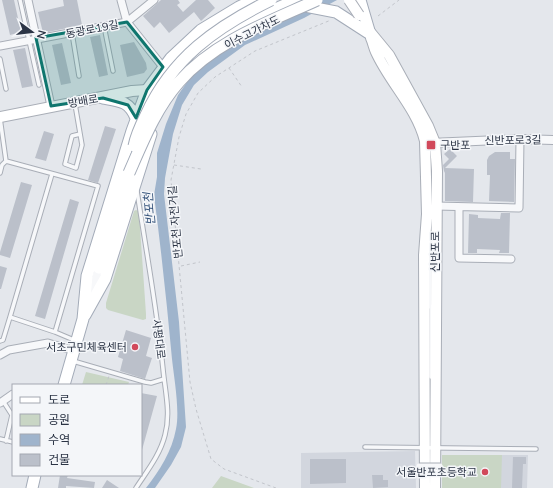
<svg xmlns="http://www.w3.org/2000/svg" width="553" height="488" viewBox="0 0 553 488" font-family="Mulish,'Noto Sans KR',sans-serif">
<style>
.built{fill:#d2d6de}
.green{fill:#c9d6c5}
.water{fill:#9fb4cc}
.building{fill:#bbc0ca}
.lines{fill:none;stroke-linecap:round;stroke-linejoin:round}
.service-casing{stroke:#a9aeb7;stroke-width:5.5}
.minor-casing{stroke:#a9aeb7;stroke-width:9}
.tertiary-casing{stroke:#a9aeb7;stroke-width:10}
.secondary-casing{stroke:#a9aeb7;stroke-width:12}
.primary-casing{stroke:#a3abb8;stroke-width:13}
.path{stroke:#c2c5cb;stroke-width:1;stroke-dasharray:3 3;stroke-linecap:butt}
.service{stroke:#f7f8fa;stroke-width:3.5}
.minor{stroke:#f7f8fa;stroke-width:7}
.tertiary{stroke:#f7f8fa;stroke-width:8}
.secondary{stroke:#fff;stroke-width:10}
.primary{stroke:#fff;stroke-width:11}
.pedestrian-bridge-casing{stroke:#a9aeb7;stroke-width:7;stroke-linecap:butt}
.secondary-bridge-casing{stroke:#a9aeb7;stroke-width:12;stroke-linecap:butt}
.primary-bridge-casing{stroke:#a3abb8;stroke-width:13;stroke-linecap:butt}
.pedestrian-bridge{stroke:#f7f8fa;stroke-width:5}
.secondary-bridge{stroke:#fff;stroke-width:10}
.primary-bridge{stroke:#fff;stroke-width:11}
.marked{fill:#0f766e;fill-opacity:0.2;stroke:#0f766e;stroke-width:3;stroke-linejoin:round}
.poi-dot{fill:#d1495b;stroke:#f4f6f9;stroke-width:1.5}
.labels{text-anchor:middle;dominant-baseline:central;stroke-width:3;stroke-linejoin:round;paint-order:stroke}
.street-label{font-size:11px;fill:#2b3445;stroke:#f4f6f9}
.poi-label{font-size:11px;fill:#2b3445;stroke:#f4f6f9;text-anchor:end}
.water-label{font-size:12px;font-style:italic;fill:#34527a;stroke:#f4f6f9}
</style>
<rect width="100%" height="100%" fill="#e4e7ec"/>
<path class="built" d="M 415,451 L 416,488 L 301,488 L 301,453 Z
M 442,455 L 528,455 L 527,488 L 442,488 Z"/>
<path class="green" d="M 136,210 L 138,211 L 139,213 L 146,314 L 146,319 L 143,320 L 108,310 L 106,308 L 106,303 L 134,211 Z
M 86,372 L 129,382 L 128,385 L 82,385 Z
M 442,455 L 502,455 L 501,488 L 442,488 Z
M 221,476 L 254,488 L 212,488 Z"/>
<path class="water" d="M 317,0 L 337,0 L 304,18 L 245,45 L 208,72 L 194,85 L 182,105 L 173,134 L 165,178 L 164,194 L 179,322 L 186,427 L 181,447 L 171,465 L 155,488 L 146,488 C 160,470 172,451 176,429 C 180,410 174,378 172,359 C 167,304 161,249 154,195 L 157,177 L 157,153 L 166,124 L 178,95 L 190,78 L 216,56 Z"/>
<path class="building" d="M 2,0 L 14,0 L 21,32 L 10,35 Z
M 63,0 L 77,0 L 82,25 L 43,33 L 38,12 L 64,6 Z
M 161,0 L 178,0 L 180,3 L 177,5 L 183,12 L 196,0 L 208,0 L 215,8 L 201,21 L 194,12 L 169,33 L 160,22 L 154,28 L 143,16 Z
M 100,35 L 108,75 L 99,77 L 90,37 Z
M 134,42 L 146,63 L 147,69 L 144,73 L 127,77 L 120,45 Z
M 62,43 L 71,83 L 61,85 L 52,45 Z
M 25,48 L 33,86 L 22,88 L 13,50 Z
M 105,126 L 116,129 L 98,183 L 88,180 Z
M 44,131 L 54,134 L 46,161 L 35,158 Z
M 450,149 L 457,156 L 445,168 L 474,169 L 473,202 L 445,201 L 445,173 L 444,171 L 443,165 L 449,159 L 444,154 Z
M 495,152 L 510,152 L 510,159 L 515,159 L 514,202 L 489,201 L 490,175 L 487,175 L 487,160 L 489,156 Z
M 21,182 L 32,185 L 10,258 L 0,255 L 0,252 Z
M 70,199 L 79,202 L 45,319 L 35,316 Z
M 501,213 L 510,213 L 509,253 L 499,253 L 500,250 L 477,249 L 477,253 L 468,253 L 469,214 L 478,215 L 478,218 L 500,219 Z
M 0,266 L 7,268 L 1,289 L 0,289 Z
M 126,330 L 151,338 L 146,356 L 152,358 L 145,379 L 120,371 L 123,359 L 118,357 Z
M 141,393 L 157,396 L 142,450 L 141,450 Z
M 513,457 L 526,457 L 526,464 L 523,464 L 522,488 L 512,488 Z
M 310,459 L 346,459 L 346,483 L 310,484 Z
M 60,475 L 68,475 L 67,478 L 95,482 L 94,488 L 66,486 L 66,488 L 58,488 Z
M 372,475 L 383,475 L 383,480 L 388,480 L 388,487 L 373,488 Z
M 107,480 L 119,488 L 102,488 Z"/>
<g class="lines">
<defs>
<path id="service" d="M 20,0 L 39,85
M 104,26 L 113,71
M 72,33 L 79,76
M 0,59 L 6,89
M 75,104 L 82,145 L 76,168 L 65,164 L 72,136 L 80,134
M 0,118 L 6,161 L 98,186 L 55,332 L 10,317 L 52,174
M 0,173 L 2,165 L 6,161
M 430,307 L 430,235
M 55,332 L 74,340
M 0,341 L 3,340 L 10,317
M 73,361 L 145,382 L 151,383 L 164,379
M 431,377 L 431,306
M 3,401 L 12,415 L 6,441
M 0,439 L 13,442
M 365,447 L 536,449
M 136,488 C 147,471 160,455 165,435 C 171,413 165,391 163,369 C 157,309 146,250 137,191"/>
<path id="minor" d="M 28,0 L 51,106
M 121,0 L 127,22 L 163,67
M 0,46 L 127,22 L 154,0
M 436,206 L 519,208 L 520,139
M 459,207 L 459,258 L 511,259
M 0,355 L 9,350 L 48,343 L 75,351
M 0,403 L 13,394"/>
<path id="tertiary" d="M 430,143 L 520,139 L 553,140
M 88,303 L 99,268"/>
<path id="secondary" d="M 366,27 L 389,55 L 428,126 L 435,143 L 437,171 L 435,488
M 371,38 C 373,42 374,48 376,52 C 390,83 417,108 425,141 L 427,214 L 424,255 L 425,488
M 0,117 L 132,91 L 147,90 L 153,92"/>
<path id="primary" d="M 360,0 L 370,34
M 300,5 L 336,12 L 370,34
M 169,91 C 195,41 248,21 296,0
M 103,98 C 120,101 129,101 136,118
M 99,268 L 118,211 L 129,173
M 85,315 L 105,279 L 151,134
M 64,385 L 83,319 L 87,276 L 132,131 L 147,90 L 171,58 L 201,30 L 239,7 L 254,0
M 32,488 L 35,475"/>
</defs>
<use href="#service" class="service-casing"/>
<use href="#minor" class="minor-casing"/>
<use href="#tertiary" class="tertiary-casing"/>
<use href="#secondary" class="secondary-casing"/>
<use href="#primary" class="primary-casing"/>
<path class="path" d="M 378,16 L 399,0
M 229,68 L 242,87
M 174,165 L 201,169
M 181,266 L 200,262
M 106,385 L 109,376
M 276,488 L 224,469 L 211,459 L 196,409 L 190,382 L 171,180 L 179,137 L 186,114 L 198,93 L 215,77 L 255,51 L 331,20"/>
<use href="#service" class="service"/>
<use href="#minor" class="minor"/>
<use href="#tertiary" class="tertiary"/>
<use href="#secondary" class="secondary"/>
<use href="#primary" class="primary"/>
<defs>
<path id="pedestrian-bridge" d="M 419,466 L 440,466"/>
<path id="secondary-bridge" d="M 349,0 L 359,15"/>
<path id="primary-bridge" d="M 134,146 C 136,136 141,125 146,115 C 172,58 216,27 271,0
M 129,173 C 143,141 156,108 179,82 C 215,41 269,22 317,0"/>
</defs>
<use href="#pedestrian-bridge" class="pedestrian-bridge-casing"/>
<use href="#secondary-bridge" class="secondary-bridge-casing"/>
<use href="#primary-bridge" class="primary-bridge-casing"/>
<use href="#pedestrian-bridge" class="pedestrian-bridge"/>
<use href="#secondary-bridge" class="secondary-bridge"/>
<use href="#primary-bridge" class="primary-bridge"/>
</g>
<path class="marked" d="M 127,22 L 163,67 L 147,90 L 136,118 L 128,105 L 103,98 L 51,106 L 36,38 Z"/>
<g class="poi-dot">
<rect x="426" y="140" width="10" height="10" rx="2"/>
<circle cx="135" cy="347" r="4"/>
<circle cx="485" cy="472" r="4"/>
</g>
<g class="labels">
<g class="street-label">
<text transform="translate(92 29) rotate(-11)">동광로19길</text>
<text transform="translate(252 32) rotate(-27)">이수고가차도</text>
<text transform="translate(83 101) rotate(-10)">방배로</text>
<text transform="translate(513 140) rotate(-1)">신반포로3길</text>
<text transform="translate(175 222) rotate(-95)">반포천 자전거길</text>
<text transform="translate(435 252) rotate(-90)">신반포로</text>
<text transform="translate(159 339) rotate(83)">사평대로</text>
</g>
<g class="poi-label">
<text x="440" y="145" text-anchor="start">구반포</text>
<text x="127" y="347">서초구민체육센터</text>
<text x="477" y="472">서울반포초등학교</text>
</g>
<g class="water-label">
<text transform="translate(149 209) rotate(-95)">반포천</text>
</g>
</g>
<rect x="12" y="384" width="130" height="92" fill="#f4f6f9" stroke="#a4a8b1"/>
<rect x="20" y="397" width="20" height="6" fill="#ffffff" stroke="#a4a8b1"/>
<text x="48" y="404" font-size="12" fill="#2b3445">도로</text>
<rect x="20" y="414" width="20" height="12" fill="#c9d6c5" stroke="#a4a8b1"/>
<text x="48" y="424" font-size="12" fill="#2b3445">공원</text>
<rect x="20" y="434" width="20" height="12" fill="#9fb4cc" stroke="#a4a8b1"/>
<text x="48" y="444" font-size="12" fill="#2b3445">수역</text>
<rect x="20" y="454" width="20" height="12" fill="#bbc0ca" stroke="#a4a8b1"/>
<text x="48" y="464" font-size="12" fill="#2b3445">건물</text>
<g transform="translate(32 32) rotate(105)" stroke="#f4f6f9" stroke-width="3" paint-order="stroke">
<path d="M0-3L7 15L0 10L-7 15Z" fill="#2b3445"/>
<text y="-6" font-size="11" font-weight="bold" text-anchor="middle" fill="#2b3445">N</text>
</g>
</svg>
